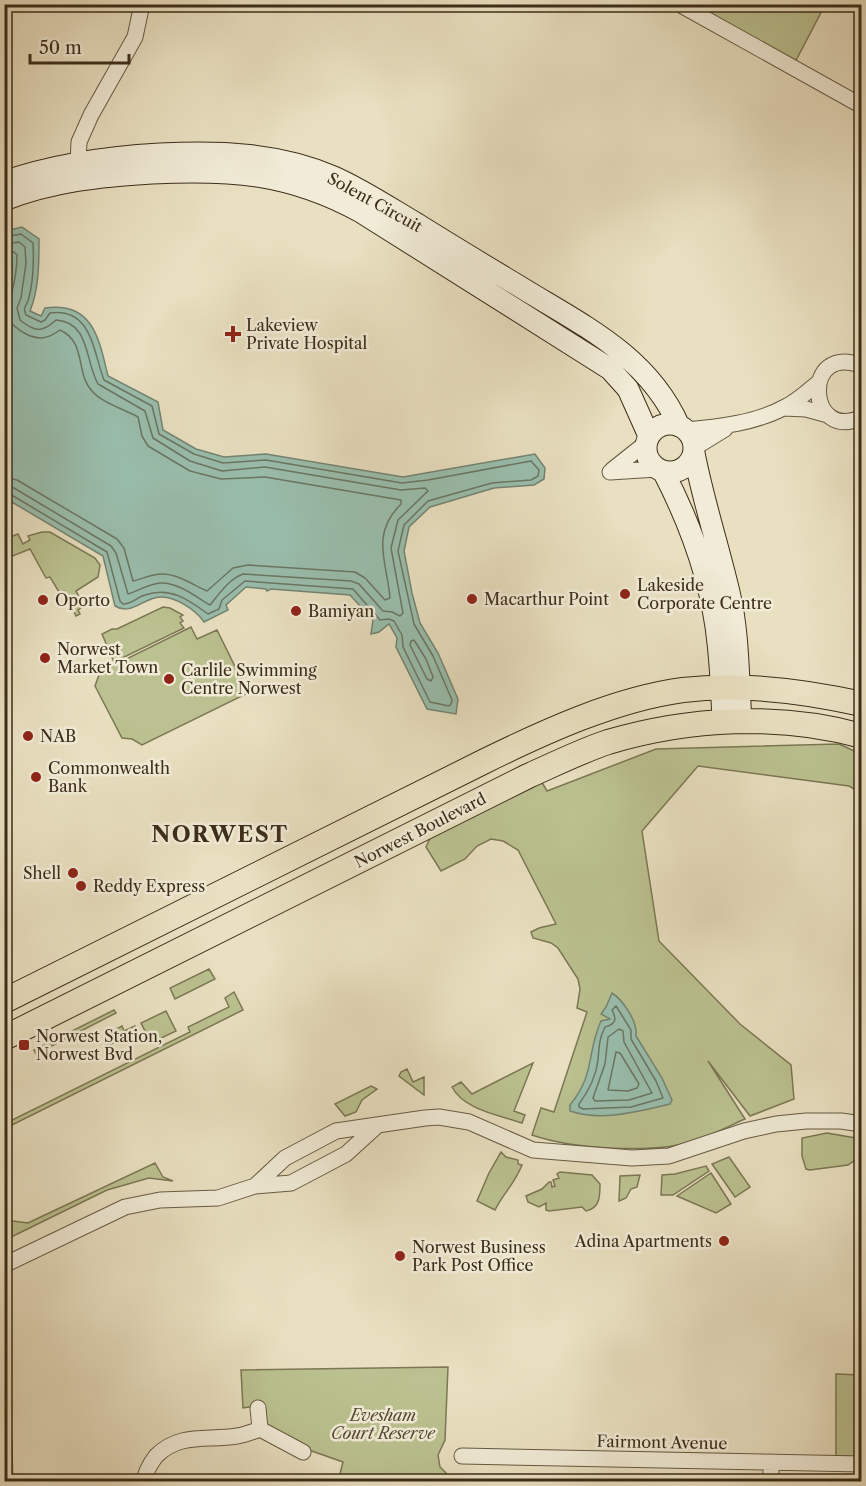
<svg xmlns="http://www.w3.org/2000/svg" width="866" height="1486" viewBox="0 0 866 1486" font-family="'Libre Caslon Text',serif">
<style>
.green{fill:#bbc190;stroke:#7c7754;stroke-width:1.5}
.water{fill:#99bead;stroke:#748472;stroke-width:1.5}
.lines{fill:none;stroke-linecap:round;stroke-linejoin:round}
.shore{stroke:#6a7663;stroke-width:1.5}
.street-casing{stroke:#675a43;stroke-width:17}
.secondary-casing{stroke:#3c2d19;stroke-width:23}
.primary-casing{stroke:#3c2d19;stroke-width:26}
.street{stroke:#f1ebd7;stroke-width:15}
.secondary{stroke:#f1ebd7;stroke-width:21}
.primary{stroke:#e9e0c1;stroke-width:24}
.poi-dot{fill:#8f2418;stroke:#f1ebd7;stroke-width:2}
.labels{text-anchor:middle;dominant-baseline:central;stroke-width:5;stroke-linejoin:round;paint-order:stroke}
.street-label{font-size:16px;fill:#3c2d19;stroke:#f1ebd7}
.poi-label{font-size:16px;fill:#3c2d19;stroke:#f1ebd7;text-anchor:start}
.park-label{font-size:16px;font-style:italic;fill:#554b31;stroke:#f1ebd7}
.district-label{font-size:22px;font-weight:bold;letter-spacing:1.5px;fill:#3c2d19;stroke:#f1ebd7}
</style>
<rect width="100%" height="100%" fill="#e9e0c1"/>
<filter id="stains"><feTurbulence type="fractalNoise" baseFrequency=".00333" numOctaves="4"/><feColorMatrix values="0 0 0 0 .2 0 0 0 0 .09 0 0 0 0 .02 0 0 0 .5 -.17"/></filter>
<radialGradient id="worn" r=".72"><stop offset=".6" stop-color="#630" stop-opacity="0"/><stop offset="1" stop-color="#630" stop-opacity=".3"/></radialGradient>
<path class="green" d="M 686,5 L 825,5 L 792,68 Z
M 42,532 L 50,532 L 95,558 L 100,565 L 98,577 L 76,591 L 83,604 L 82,607 L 78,610 L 80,614 L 76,616 L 64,591 L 59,592 L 50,577 L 46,578 L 30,549 L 5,559 L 5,539 L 18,534 L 23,544 L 30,540 L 28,536 Z
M 163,607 L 170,608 L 183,615 L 180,617 L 183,621 L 180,623 L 184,628 L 114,662 L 102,634 L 112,629 L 117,629 Z
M 191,627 L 197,639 L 217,630 L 248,693 L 142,745 L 132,739 L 122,738 L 95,686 L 100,672 Z
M 839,744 L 861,754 L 861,793 L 849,786 L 698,766 L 642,831 L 659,941 L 740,1024 L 791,1065 L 794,1099 L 750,1116 L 708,1061 L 745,1119 C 729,1126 712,1135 695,1141 C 654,1154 572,1149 532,1135 L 541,1108 L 554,1112 L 587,1012 L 577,1008 L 580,989 L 578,979 L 558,948 L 551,943 L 533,938 L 531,932 L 539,928 L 556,924 L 518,850 L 503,841 L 491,839 L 477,846 L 465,859 L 441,871 L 426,847 L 432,834 L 540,779 L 547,791 L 656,749 Z
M 209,969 L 215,979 L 175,999 L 170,988 Z
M 234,992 L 243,1010 L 10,1126 L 8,1122 L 190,1032 L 188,1027 L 229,1007 L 225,998 Z
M 114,1010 L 116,1013 L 36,1054 L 34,1050 Z
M 166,1011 L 176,1031 L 151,1043 L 141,1023 Z
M 122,1026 L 124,1031 L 135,1026 L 137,1031 L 107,1046 L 104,1042 L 109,1039 L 107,1034 Z
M 533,1063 L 514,1111 L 525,1115 L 522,1123 C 499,1115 464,1110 452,1087 L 461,1082 L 472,1094 Z
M 407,1069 L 413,1082 L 424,1077 L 424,1095 L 399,1076 L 401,1072 Z
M 371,1086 L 377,1089 L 362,1100 L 356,1112 L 345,1116 L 335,1104 Z
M 827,1133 L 861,1139 L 861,1156 L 848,1165 L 810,1170 L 806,1169 L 802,1156 L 802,1138 Z
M 501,1152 L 506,1157 L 518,1160 L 518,1164 L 522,1165 C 514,1185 504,1192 495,1210 L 477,1201 L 489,1173 Z
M 729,1157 L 750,1187 L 735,1197 L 712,1164 Z
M 155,1163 L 163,1177 L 173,1181 L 149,1178 L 107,1190 L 5,1240 L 5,1220 L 28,1223 Z
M 706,1166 L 709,1171 L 673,1195 L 661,1195 L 662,1175 L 675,1174 Z
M 560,1172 L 592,1175 L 600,1184 C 600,1196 600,1208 586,1211 L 582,1207 L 549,1211 L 546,1210 L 546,1203 L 539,1207 L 528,1202 L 526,1196 L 542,1189 L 549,1182 L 551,1182 L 552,1187 L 555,1186 L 553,1180 L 559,1178 L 557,1174 Z
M 711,1173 L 731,1204 L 716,1213 L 677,1196 Z
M 640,1175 L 637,1187 L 631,1189 L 626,1198 L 619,1201 L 620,1176 Z
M 448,1367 L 445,1440 L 438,1455 L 440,1467 L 452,1479 L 452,1481 L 433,1481 L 432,1479 L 417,1479 L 417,1482 L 338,1481 L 343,1462 L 306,1449 L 265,1425 L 263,1405 L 243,1408 L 241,1370 Z
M 836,1374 L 861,1375 L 861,1457 L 836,1456 Z"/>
<path class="water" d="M 22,227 L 39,239 C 39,263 39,289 30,311 L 41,316 L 45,308 C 93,301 99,339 108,376 L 158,402 L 163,430 L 196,449 L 224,457 L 266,454 L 403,477 L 535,454 L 545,468 L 544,479 L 534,485 L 494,488 L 430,507 L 409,527 L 404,551 L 412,593 L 420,623 L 438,653 L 458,699 L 456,714 L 427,709 L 396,647 L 397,638 L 389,624 L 379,632 L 371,634 L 373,620 L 350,595 L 271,589 L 267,591 L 266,589 L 246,587 L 226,605 L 228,610 L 204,622 C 196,610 175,596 160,597 C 143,598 131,616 115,606 L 103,556 L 5,498 L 5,231 Z
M 612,993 C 623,1000 638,1022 636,1036 L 662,1078 L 672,1100 L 670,1104 C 639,1111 602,1122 570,1111 L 570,1105 C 596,1073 586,1054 601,1021 L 610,1019 L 601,1014 L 606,1007 Z"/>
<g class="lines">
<path class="shore" d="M 4,237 L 21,234 L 33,243 C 34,262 33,284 28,301 C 25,307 23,308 26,315 L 41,322 L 45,320 L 50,313 C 92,307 93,352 104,380 L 152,406 L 159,434 L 194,454 L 223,463 L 266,460 L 402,483 L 428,480 L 531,461 L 539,470 L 538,476 L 531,480 L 492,483 L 428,501 L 404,525 L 398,551 L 414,624 L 433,656 L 452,700 L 451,704 L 449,706 L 430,702 L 403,647 L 402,635 L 394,621 L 389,619 L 380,620 L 353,589 L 245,581 L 222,600 L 219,609 L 208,614 C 189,600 170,586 145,595 C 137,597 132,604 123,604 L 120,601 L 107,552 L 10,494 L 4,493
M 4,244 L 19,242 L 25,247 L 26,263 L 21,298 L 17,308 L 20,320 C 35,332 42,333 56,320 C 90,322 85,361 98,384 L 145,411 L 153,438 L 190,461 L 222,471 L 265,467 L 401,490 L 425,488 L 428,491 L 398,520 L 391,548 L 403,613 L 400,616 L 392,612 L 383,611 L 359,584 L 351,581 L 243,574 C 229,579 219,594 210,605 C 196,597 178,582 160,583 C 148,584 138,591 128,594 L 116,553 L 111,546 L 14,488 L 4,486
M 4,253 L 14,252 L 17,255 C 17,267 15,280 12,292 C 9,314 2,321 26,334 C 40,341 49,338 60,330 C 87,342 75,373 92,391 C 102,403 124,409 138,417 L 142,436 L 148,446 L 190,471 L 221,479 L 265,477 L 401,500 L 401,504 C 370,535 387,561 390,598 L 385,600 L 365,578 L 355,572 L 248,565 L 233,568 L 207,591 C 193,585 178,574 162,574 C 152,574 142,579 133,581 L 124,548 L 117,539 L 17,480 L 4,477
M 414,640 L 426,659 L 433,677 L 431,681 L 427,679 L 410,645 L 411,641 Z
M 616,1006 L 631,1030 L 631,1039 L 656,1081 L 663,1098 L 631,1107 L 583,1109 L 579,1107 L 579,1104 C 588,1092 596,1077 598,1060 C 599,1049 599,1038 605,1027 C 616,1024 617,1019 612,1010 Z
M 619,1029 L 623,1031 L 624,1042 L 652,1093 L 629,1100 L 595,1101 L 593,1098 L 605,1064 L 608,1037 Z
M 616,1052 L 620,1053 L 639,1084 L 637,1088 L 628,1091 L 608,1090 Z"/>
<defs>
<path id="street" d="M 679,4 L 862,106
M 78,162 L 79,142 L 91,115 L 135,37 L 142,4
M 862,366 C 801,341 807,444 862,417
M 784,408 L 806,409 L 828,415
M 686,430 C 719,427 756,423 785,407 C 798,401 808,391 819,382
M 694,448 L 725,429
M 612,470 L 646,443
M 610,472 L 657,469
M 255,1186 L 285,1158 L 336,1131 L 425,1118 L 439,1117 L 469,1122 L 533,1150 L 632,1158 L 669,1156 L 744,1131 L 776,1124 L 806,1121 L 841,1121 L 862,1124
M 4,1265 L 125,1207 L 160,1200 L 218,1198 L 255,1186 L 291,1183 L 346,1154 L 378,1125
M 258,1408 L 260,1429 L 303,1452
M 4,1440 L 5,1482
M 462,1456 L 862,1464
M 144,1482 C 145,1472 150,1464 156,1456 C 180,1432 207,1441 237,1436 C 245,1435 252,1432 260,1429
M 771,1482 L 771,1462"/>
<path id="secondary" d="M 4,182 C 55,164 107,157 160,154 C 220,151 279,153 334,177 C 363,190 390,208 417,224 C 452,246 487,267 522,288 C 584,326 648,356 679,426
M 4,200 C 53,181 101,176 152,173 C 231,169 290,173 361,212 L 610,369 L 628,389 L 649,436
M646 448a24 24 0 1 1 48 0a24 24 0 1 1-48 0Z
M 694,453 C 703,500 718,545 729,592 C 739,634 738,678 741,721
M 663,471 C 691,525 712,582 718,643 C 721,669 722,696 723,722"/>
<path id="primary" d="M 4,1001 L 485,761 C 546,731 616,699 683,690 C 742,683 804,691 862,704
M 4,1038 L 528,776 C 555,764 581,751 608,742 C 689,718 780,713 862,736"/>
</defs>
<use href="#street" class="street-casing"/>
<use href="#secondary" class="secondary-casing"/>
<use href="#primary" class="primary-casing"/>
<use href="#street" class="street"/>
<use href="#secondary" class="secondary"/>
<use href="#primary" class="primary"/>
</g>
<g class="poi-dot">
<path d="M230 325h6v6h6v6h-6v6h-6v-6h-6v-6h6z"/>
<circle cx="625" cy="594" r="6"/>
<circle cx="472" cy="599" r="6"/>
<circle cx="43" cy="600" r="6"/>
<circle cx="296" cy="611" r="6"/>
<circle cx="45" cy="658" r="6"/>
<circle cx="169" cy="679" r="6"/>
<circle cx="28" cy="736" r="6"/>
<circle cx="36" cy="777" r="6"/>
<circle cx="73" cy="873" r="6"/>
<circle cx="81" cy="886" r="6"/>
<rect x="18" y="1039" width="12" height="12" rx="3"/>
<circle cx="724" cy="1241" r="6"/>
<circle cx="400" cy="1256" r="6"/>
</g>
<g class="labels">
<g class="street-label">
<text transform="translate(375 202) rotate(29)">Solent Circuit</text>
<text transform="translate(420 830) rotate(-27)">Norwest Boulevard</text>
<text transform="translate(662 1442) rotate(1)">Fairmont Avenue</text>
</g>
<g class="poi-label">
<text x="246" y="325">Lakeview<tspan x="246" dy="18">Private Hospital</tspan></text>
<text x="637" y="585">Lakeside<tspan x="637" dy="18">Corporate Centre</tspan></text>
<text x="484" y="599">Macarthur Point</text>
<text x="55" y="600">Oporto</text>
<text x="308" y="611">Bamiyan</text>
<text x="57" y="649">Norwest<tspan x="57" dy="18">Market Town</tspan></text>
<text x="181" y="670">Carlile Swimming<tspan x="181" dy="18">Centre Norwest</tspan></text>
<text x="40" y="736">NAB</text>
<text x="48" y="768">Commonwealth<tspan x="48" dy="18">Bank</tspan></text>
<text x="61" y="873" text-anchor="end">Shell</text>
<text x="93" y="886">Reddy Express</text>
<text x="36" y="1036">Norwest Station,<tspan x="36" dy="18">Norwest Bvd</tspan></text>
<text x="712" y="1241" text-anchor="end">Adina Apartments</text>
<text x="412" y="1247">Norwest Business<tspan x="412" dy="18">Park Post Office</tspan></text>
</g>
<g class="park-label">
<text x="383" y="1415">Evesham<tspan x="383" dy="18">Court Reserve</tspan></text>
</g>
<g class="district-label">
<text x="220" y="834">NORWEST</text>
</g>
</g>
<rect width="866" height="1486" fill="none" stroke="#e9e0c1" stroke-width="24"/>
<rect x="6" y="6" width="854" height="1474" fill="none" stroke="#3c2d19" stroke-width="3"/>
<rect x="12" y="12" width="842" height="1462" fill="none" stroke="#3c2d19" stroke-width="1.5"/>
<path d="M30 54v9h99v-9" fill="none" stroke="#3c2d19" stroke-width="3"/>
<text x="39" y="54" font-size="18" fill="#3c2d19" stroke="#f1ebd7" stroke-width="4.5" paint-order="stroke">50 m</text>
<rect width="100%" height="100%" filter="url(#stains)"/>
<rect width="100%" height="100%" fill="url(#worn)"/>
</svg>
